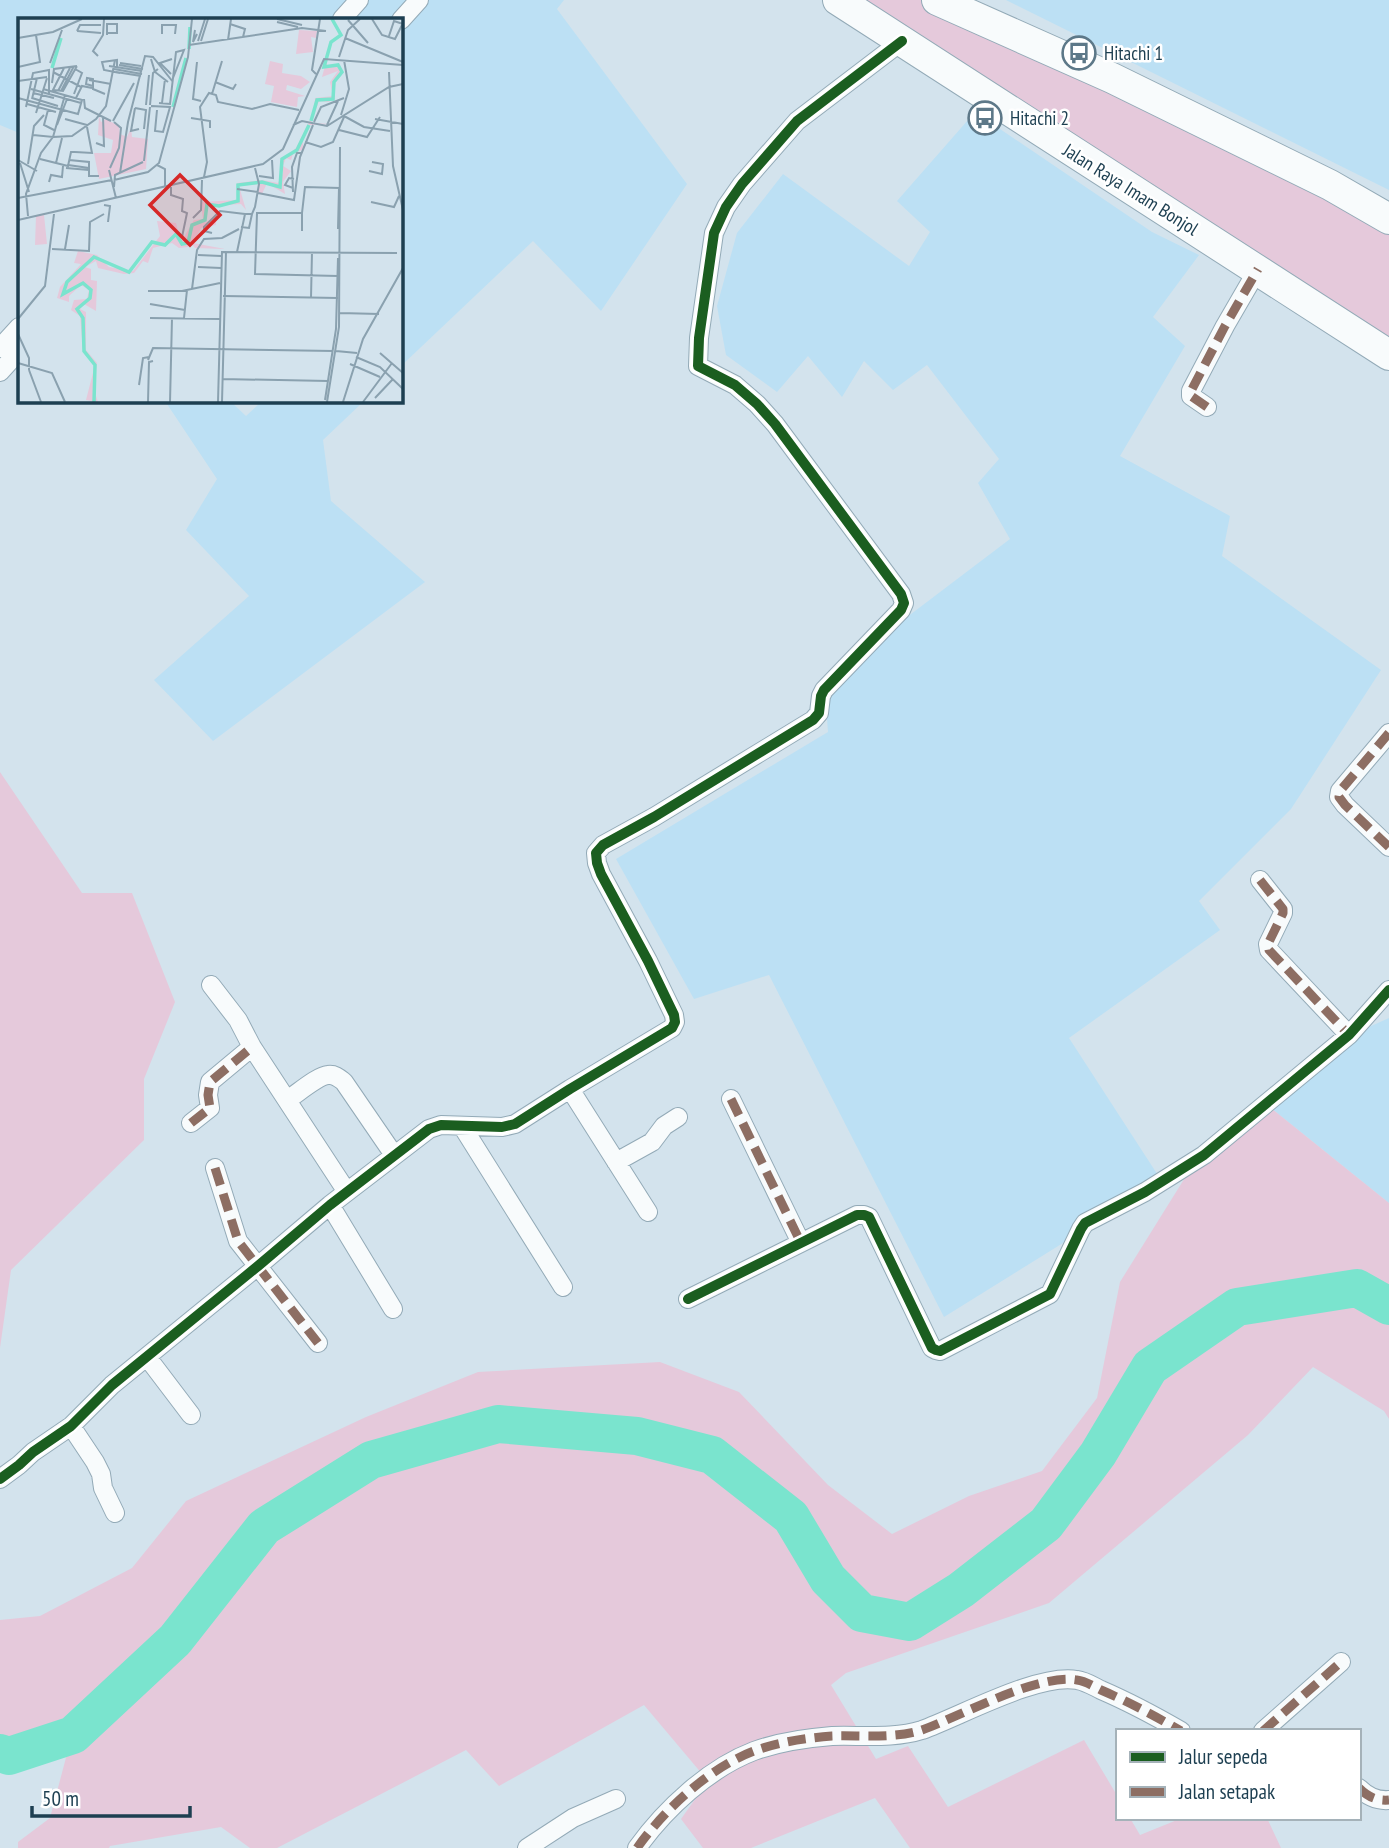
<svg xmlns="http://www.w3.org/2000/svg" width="1389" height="1848" viewBox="0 0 1389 1848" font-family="'PT Sans Narrow',sans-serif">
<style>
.built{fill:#bce0f4}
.green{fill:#e5c9db}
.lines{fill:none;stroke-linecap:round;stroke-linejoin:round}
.river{stroke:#7ae4ce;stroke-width:38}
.minor-casing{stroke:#93aab7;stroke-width:20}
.trunk-casing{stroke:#93aab7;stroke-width:32}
.minor{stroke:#f8fbfc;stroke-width:18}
.trunk{stroke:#f8fbfc;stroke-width:30}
.quiet{stroke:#8d6e63;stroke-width:9;stroke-dasharray:18 9;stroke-linecap:butt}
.cycleway-casing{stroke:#fff;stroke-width:15}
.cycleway{stroke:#1b5e20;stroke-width:10}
.labels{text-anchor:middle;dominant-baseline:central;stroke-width:5;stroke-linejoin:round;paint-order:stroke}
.poi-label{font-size:19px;fill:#1d3f51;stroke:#fff;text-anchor:start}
.street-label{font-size:19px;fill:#1d3f51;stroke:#fff}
.inset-river{fill:none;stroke:#7ae4ce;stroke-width:3.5}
.inset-road{fill:none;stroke:#8aa1af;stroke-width:2}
.view{fill:#d62828;fill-opacity:0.15;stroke:#d62828;stroke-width:3.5}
.inset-edge{fill:none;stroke:#1d3f51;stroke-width:3.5}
</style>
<rect width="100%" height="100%" fill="#d3e3ed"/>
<path class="built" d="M 0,0 L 564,0 L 557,9 L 687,184 L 601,311 L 533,241 L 401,366 L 401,19 L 19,19 L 19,133 L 0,125 Z
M 1006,0 L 1389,0 L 1389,190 Z
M 975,112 L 1152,232 L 1199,255 L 1153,317 L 1185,346 L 1120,456 L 1230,516 L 1222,556 L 1381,670 L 1291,809 L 1199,901 L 1220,930 L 1069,1038 L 1163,1183 L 1087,1212 L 1063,1243 L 944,1317 L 769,975 L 694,999 L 616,859 L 828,732 L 824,680 L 1010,539 L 978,483 L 999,459 L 927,365 L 893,390 L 864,361 L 842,397 L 808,356 L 777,392 L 726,355 L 717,306 L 737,233 L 783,174 L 909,266 L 930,232 L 897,201 Z
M 165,401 L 230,401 L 246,416 L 262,401 L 364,401 L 323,440 L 331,501 L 425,582 L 213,741 L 154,680 L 249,596 L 186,530 L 217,479 Z
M 1389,1018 L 1389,1203 L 1266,1104 L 1340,1040 Z"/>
<path class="green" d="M 837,0 L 937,0 L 1389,219 L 1389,355 Z
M 0,772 L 82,893 L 132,893 L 175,1002 L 144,1079 L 144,1140 L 11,1270 L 0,1348 Z
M 1266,1104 L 1389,1203 L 1389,1419 L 1384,1411 L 1313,1367 L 1248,1435 L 1049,1603 L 846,1673 L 831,1685 L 876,1759 L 908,1746 L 948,1807 L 1084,1740 L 1118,1797 L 1118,1818 L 1130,1818 L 1140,1835 L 1182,1818 L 1267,1818 L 1281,1848 L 910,1848 L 875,1798 L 751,1848 L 703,1848 L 681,1819 L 708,1781 L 644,1705 L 499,1786 L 466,1750 L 277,1848 L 250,1848 L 221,1827 L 110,1846 L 109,1848 L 18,1848 L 18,1842 L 50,1818 L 72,1735 L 9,1756 L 0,1753 L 0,1620 L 40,1616 L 132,1568 L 186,1501 L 366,1417 L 478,1372 L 660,1362 L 739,1392 L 828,1485 L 892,1534 L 969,1496 L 1042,1471 L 1097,1398 L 1120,1282 L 1196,1160 Z"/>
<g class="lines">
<path class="river" d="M 0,1753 L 9,1756 L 73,1735 L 175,1640 L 264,1527 L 371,1460 L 498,1424 L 637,1436 L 712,1455 L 791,1517 L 828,1579 L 862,1613 L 910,1622 L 961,1590 L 1046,1524 L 1098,1454 L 1150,1367 L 1237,1307 L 1357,1288 L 1389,1306"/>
<defs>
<path id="minor" d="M 342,19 L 359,0
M 401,20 L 419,0
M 0,348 L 19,327
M 0,372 L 19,351
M 1207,407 L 1191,396 L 1191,391 L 1225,326 L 1258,269
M 1389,733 L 1340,791 L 1339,797 L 1345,805 L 1389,847
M 1260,880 L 1283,909 L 1283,913 L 1268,944 L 1269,950 L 1349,1035
M 211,985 L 238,1020 L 252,1047 L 347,1192
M 570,1089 L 648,1212
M 731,1099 L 801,1243
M 287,1100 C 297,1094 317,1076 328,1075 C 335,1074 339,1078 344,1082 L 394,1155
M 191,1123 L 210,1108 L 208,1095 L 210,1082 L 252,1047
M 462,1126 L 563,1287
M 616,1162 L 652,1142 L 664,1126 L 678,1117
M 215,1168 L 238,1241 L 318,1343
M 330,1205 L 393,1309
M 688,1299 L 857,1215 L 864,1215 L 869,1217 L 932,1348 L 936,1350 L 940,1351 L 1050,1294 L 1081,1229 L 1085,1223 L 1145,1192 L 1204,1155 L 1349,1035 L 1389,990
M 147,1357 L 191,1415
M 71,1426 L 95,1462 L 101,1474 L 103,1488 L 115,1513
M 0,1479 L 19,1465 L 33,1452 L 71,1426 L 112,1385 L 258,1266 L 330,1205 L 429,1129 L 441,1125 L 502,1127 L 515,1124 L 570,1089 L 672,1028 L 675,1022 L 674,1015 L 648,961 L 601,874 L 597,863 L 596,853 L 603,845 L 654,817 L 813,720 L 819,713 L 821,696 L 824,690 L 901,610 L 904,603 L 901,594 L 775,424 L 757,404 L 735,385 L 698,366 L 699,338 L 714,233 L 726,207 L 742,184 L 797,121 L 902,41
M 1263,1731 L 1341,1662
M 1359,1788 C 1368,1797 1377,1801 1389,1800
M 527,1848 L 573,1818 L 616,1799
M 637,1848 C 665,1809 709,1768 754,1751 C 779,1742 806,1738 832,1736 C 861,1735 894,1739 922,1730 C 961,1716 1038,1673 1077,1680 C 1085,1681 1093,1686 1101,1690 C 1129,1702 1155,1716 1181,1731"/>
<path id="trunk" d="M 838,0 L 1389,355
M 937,0 L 1112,78 L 1330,185 L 1389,219"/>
</defs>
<use href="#minor" class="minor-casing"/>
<use href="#trunk" class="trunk-casing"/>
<use href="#minor" class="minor"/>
<use href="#trunk" class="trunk"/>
<path class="quiet" d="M 1207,407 L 1191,396 L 1191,391 L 1225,326 L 1258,269
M 1389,733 L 1340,791 L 1339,797 L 1345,805 L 1389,847
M 1260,880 L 1283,909 L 1283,913 L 1268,944 L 1269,950 L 1349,1035
M 731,1099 L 801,1243
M 191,1123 L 210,1108 L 208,1095 L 210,1082 L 252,1047
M 215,1168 L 238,1241 L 318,1343
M 1263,1731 L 1341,1662
M 1359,1788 C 1368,1797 1377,1801 1389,1800
M 637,1848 C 665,1809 709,1768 754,1751 C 779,1742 806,1738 832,1736 C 861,1735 894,1739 922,1730 C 961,1716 1038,1673 1077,1680 C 1085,1681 1093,1686 1101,1690 C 1129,1702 1155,1716 1181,1731"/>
<defs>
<path id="cycleway" d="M 688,1299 L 857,1215 L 864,1215 L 869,1217 L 932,1348 L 936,1350 L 940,1351 L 1050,1294 L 1081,1229 L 1085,1223 L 1145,1192 L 1204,1155 L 1349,1035 L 1389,990
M 0,1479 L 19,1465 L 33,1452 L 71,1426 L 112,1385 L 258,1266 L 330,1205 L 429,1129 L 441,1125 L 502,1127 L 515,1124 L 570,1089 L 672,1028 L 675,1022 L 674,1015 L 648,961 L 601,874 L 597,863 L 596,853 L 603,845 L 654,817 L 813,720 L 819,713 L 821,696 L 824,690 L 901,610 L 904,603 L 901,594 L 775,424 L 757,404 L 735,385 L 698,366 L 699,338 L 714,233 L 726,207 L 742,184 L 797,121 L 902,41"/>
</defs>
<use href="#cycleway" class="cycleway-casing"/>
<use href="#cycleway" class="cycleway"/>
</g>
<defs>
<symbol id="bus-ring" viewBox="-11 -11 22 22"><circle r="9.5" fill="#fff" stroke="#5d7888" stroke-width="1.5"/><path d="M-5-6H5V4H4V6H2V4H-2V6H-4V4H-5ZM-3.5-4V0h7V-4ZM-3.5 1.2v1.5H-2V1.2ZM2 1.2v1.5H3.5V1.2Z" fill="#5d7888"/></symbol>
</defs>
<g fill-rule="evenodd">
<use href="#bus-ring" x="1060" y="34" width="38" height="38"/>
<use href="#bus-ring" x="966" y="99" width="38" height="38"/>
</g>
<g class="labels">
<g class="poi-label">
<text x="1104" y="53">Hitachi 1</text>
<text x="1010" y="118">Hitachi 2</text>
</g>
<g class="street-label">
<text transform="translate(1131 189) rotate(32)">Jalan Raya Imam Bonjol</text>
</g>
</g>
<g transform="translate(18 18)">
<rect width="385" height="385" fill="#d3e3ed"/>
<path d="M 281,12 L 299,13 L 298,20 L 293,19 L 295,34 L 278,36 ZM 252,43 L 265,46 L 264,55 L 283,58 L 292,64 L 283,71 L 269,67 L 268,72 L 287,78 L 280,79 L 279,89 L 253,84 L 256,68 L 247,66 ZM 308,44 L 311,50 L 321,45 L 325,55 L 316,65 L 317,81 L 310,84 L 301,83 L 293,105 L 315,106 L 292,107 L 284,121 L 286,131 L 275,136 L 273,142 L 268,140 L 265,148 L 273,153 L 265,164 L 267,176 L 249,165 L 244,176 L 240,176 L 241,166 L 221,168 L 228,192 L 223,186 L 190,188 L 187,205 L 198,199 L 198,207 L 183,210 L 175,225 L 207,231 L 177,230 L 171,223 L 170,229 L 161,230 L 154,225 L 135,230 L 130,245 L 125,243 L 116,255 L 106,256 L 80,250 L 78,243 L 67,249 L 73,251 L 73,262 L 79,263 L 78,293 L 66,286 L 62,291 L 68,294 L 68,332 L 79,345 L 76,372 L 80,384 L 68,382 L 77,347 L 65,332 L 62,298 L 53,292 L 56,282 L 69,281 L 71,272 L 63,267 L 51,278 L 51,284 L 39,280 L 42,269 L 63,246 L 56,245 L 60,233 L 79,237 L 91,249 L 115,253 L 142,218 L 139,203 L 158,205 L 163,224 L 176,202 L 185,201 L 183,184 L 219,182 L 219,165 L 244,162 L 260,165 L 265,155 L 262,143 L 278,130 L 296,95 L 297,80 L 315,78 L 312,64 L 320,53 L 304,59 ZM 81,98 L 83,104 L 88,101 L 101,108 L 102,116 L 109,119 L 113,110 L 114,119 L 130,121 L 128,151 L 81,161 L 76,135 L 93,135 L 95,122 L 80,117 ZM 26,197 L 29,226 L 17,227 L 18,198 Z" fill="#e5c9db"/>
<path class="inset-river" d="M 171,31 L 172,9M 34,50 L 43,20M 155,89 L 168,40M 293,103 L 299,82 L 315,81 L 316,64 L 324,54 L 320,47 L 306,49 L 313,24 L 323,17 L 314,1M 76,384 L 77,347 L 66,333 L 65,300 L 59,291 L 72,280 L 73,272 L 65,265 L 45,276 L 49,264 L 76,239 L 111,254 L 134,224 L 147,227 L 158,216 L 164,226 L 170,225 L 174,207 L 187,202 L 189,186 L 201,188 L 220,183 L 220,167 L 244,164 L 262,169 L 264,141 L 279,132 L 291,107"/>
<path class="inset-road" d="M 259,1 L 284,7M 354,1 L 364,17 L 377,21 L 385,5M 330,2 L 350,25M 259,4 L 280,9M 212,6 L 227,11 L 225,19M 177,12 L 175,24 L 179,16M 59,13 L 62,7 L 83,7M 59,13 L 83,15M 144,16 L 144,7 L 158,7 L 157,16M 89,17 L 89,6 L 99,6 L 99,15 L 89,15M 371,18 L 376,3 L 385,6M 0,20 L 35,14 L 64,1M 327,20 L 385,44M 210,22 L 213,1M 180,23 L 187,1M 183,23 L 190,1M 171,27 L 284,10 L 308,13M 80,38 L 75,33 L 85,17 L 86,1M 321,39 L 330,12 L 342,1M 133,41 L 137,54 L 150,64M 179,44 L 175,81 L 183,83M 32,45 L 44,12M 102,45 L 123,48M 101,47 L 125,51M 91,48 L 124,53M 0,49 L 22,44 L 18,17M 99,49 L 99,42 L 84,44 L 86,52 L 102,55M 46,50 L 35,72 L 45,73 L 59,48M 96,51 L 124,56M 35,54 L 63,69M 98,54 L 123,58M 371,54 L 375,148 L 385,192M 153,56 L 142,45 L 154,41M 298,56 L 294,52 L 302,1M 71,62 L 93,66M 0,63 L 29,59M 197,64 L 215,71 L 218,66M 34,65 L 36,51 L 59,48M 75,68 L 68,66 L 69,60 L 75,61 L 75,71 L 87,76M 13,71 L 63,85M 40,73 L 52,50M 43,73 L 56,48M 15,75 L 36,80M 56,76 L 64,55 L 57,51M 194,76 L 204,43M 0,80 L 60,96 L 64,82 L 25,71M 14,80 L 40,88M 58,80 L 64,68 L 74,70M 14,81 L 19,60M 66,81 L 67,90 L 93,103M 141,85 L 152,86 L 158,34 L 166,32 L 155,60M 144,85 L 147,61M 9,86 L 38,94M 128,87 L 131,57M 132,87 L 135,55 L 140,51M 133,88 L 152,89 L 145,114 L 137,113 L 139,92M 8,89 L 15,55 L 31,52 L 31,76M 117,90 L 113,113 L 121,111M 117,90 L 128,92 L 126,111M 30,92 L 26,107 L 36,112M 18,95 L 29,60M 323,97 L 331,71 L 326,42M 326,98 L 346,109 L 372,113M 173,100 L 192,103 L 192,110M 47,101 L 69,107M 357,101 L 385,106M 95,103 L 116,65M 296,104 L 303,89 L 326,80M 39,107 L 49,81M 275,107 L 284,103 L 309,108 L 371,69 L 385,66M 309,107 L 320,83M 321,112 L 349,119 L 362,99M 15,117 L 35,119 L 47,77M 287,124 L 303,129 L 315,124 L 326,99M 78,125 L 86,128 L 85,99M 57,134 L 74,135 L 69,109M 22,141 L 50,148 L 53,134 L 57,134M 0,142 L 19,153M 51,142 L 71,144 L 71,158 L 81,158M 126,143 L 132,89M 2,145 L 11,174M 38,145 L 44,120M 10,146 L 16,108 L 26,97M 50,147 L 71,150M 139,147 L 147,151 L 147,169M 48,150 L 71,152M 92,150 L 101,130 L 103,110 L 96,104M 91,152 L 98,180M 351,153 L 364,156 L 365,146 L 354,144M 102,155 L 110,104 L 127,38 L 135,39 L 155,64M 241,158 L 255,160 L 254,142M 186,159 L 189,144 L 182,89 L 191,75 L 198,77 L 200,84 L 234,91 L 252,86 L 281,92M 96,162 L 130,154 L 141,145 L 170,39 L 174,1M 31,164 L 33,157 L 44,159 L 45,148M 96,169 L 97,157 L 125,144M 153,169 L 153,177 L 165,181 L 164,193 L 169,195 L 164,219M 275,170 L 267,167 L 271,160 L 276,161M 219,171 L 240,174M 275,174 L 274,149 L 279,135 L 284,135M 240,175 L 276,182 L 282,139 L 295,107M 0,180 L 94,162M 353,184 L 376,189 L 381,178M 86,187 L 92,188 L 90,204M 284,195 L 287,169 L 322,170M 10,198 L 8,176 L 23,135 L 35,119 L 54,118 L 78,101 L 88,88 L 97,42M 175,200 L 183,192 L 184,162M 0,202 L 245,146 L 265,131 L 306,41 L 385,47M 223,209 L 231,210 L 234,196M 320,211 L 321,170M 284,213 L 284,195 L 239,195 L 237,256 L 320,258M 194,215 L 186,213 L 186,209 L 202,193 L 227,196M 34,231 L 71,233 L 72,204 L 86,196M 47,231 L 51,207M 219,234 L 227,196 L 234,196 L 237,189 L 241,166 L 237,150M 180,237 L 203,238M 180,249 L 203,250M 174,271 L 179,232 L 186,221 L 204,220 L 221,211M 130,273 L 164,273 L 202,265M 205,278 L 320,280M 293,280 L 294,234M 132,286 L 167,292M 322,295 L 361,296M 132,300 L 202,301M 166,300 L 169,272M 0,301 L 27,268 L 36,196M 0,316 L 11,340 L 11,352M 318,333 L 339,335M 362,335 L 385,355M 338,339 L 362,349 L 385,371M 130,342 L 135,330 L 315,333M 0,345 L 34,355 L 47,384M 332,346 L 362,359M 11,352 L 23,384M 204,361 L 310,363M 121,367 L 125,340 L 131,339M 357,380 L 375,361M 307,382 L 318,311 L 320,240M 130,384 L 131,344 L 135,343M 152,384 L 154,300M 200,384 L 204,234 L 379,235M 204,384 L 208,234M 309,384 L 321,309 L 322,129M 325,384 L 345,321 L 385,250M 345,384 L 374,345"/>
<path class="view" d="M 162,157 L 202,197 L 172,227 L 132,187 Z"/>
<rect width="385" height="385" class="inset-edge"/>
</g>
<rect x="1116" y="1729" width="245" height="91" fill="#ffffff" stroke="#a5b2b9" stroke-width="2"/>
<rect x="1130" y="1752" width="35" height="10" fill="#1b5e20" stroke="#a5b2b9" stroke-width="2"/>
<text x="1179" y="1764" font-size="21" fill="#1d3f51">Jalur sepeda</text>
<rect x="1130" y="1787" width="35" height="10" fill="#8d6e63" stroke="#a5b2b9" stroke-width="2"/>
<text x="1179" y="1799" font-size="21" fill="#1d3f51">Jalan setapak</text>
<path d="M32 1806v10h158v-10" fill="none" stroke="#1d3f51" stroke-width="3.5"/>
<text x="42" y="1806" font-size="21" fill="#1d3f51" stroke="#ffffff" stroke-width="5" paint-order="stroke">50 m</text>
</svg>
